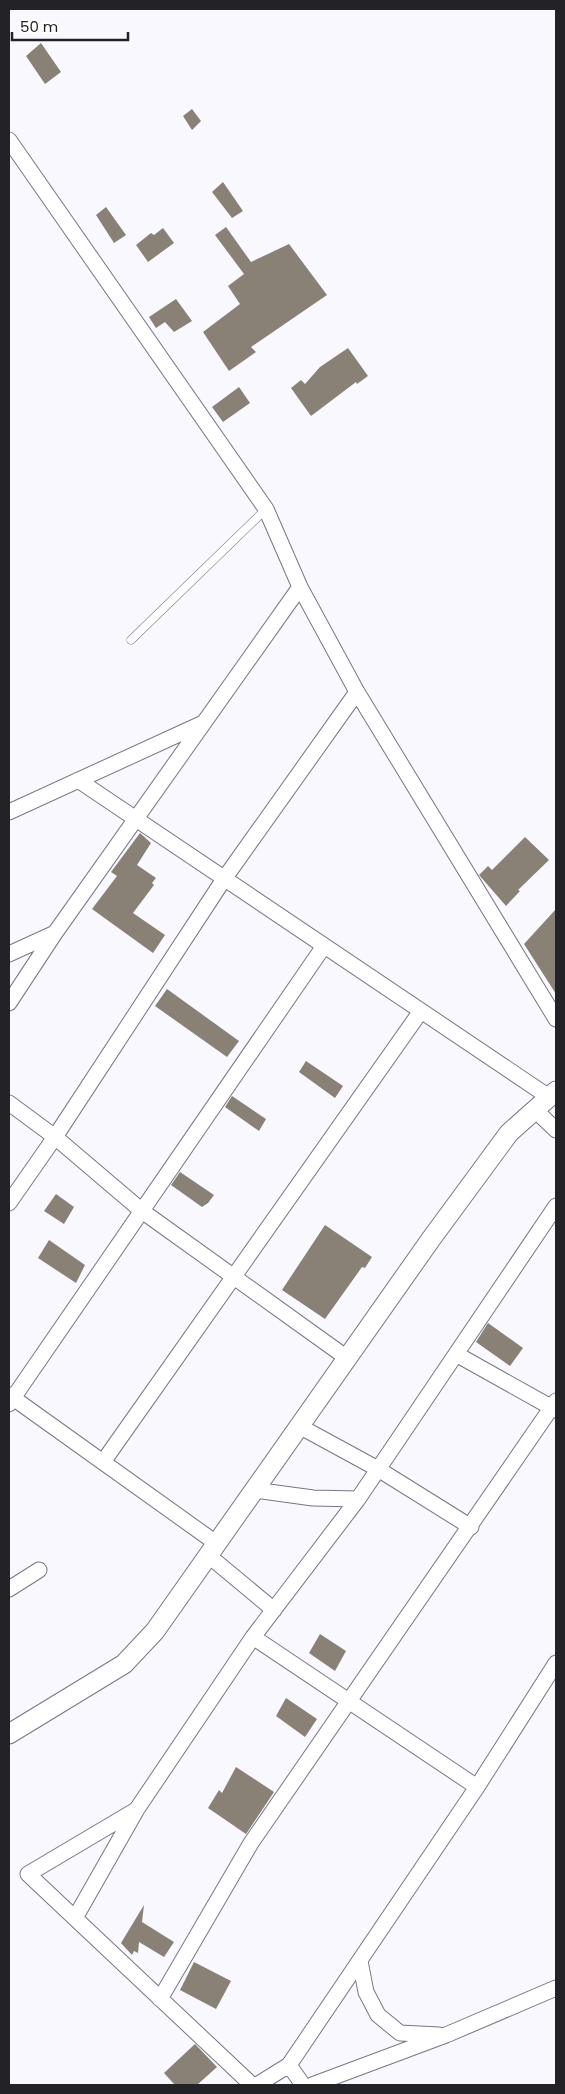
<svg xmlns="http://www.w3.org/2000/svg" width="565" height="2094" viewBox="0 0 565 2094" font-family="Poppins,sans-serif">
<style>
.building{fill:#898076}
.lines{fill:none;stroke-linecap:round;stroke-linejoin:round}
.service-casing{stroke:#787683;stroke-width:9}
.minor-casing{stroke:#787683;stroke-width:17}
.tertiary-casing{stroke:#787683;stroke-width:21}
.service{stroke:#fff;stroke-width:8}
.minor{stroke:#fff;stroke-width:15}
.tertiary{stroke:#fff;stroke-width:19}
</style>
<rect width="100%" height="100%" fill="#f9f8fe"/>
<path class="building" d="M 41,43 L 61,72 L 45,84 L 26,56 Z
M 192,109 L 201,121 L 192,130 L 183,116 Z
M 223,182 L 243,211 L 232,218 L 212,192 Z
M 106,207 L 126,235 L 114,243 L 96,215 Z
M 226,227 L 251,262 L 289,244 L 327,295 L 251,347 L 256,352 L 229,371 L 203,332 L 240,304 L 228,286 L 244,274 L 215,235 Z
M 163,228 L 174,243 L 148,262 L 136,245 L 151,233 L 154,235 Z
M 176,299 L 192,321 L 174,332 L 165,322 L 156,328 L 149,317 Z
M 348,348 L 368,376 L 357,384 L 356,382 L 311,416 L 291,388 L 301,380 L 305,384 L 320,367 Z
M 239,387 L 250,403 L 223,422 L 212,407 Z
M 140,833 L 151,843 L 137,865 L 156,878 L 152,883 L 154,885 L 133,913 L 165,935 L 153,953 L 92,909 L 117,876 L 111,872 Z
M 525,837 L 549,860 L 518,890 L 520,891 L 506,906 L 479,875 L 488,866 L 492,870 Z
M 556,909 L 556,994 L 524,944 Z
M 167,989 L 239,1041 L 227,1057 L 155,1006 Z
M 306,1061 L 343,1086 L 335,1098 L 299,1072 Z
M 232,1096 L 266,1119 L 259,1131 L 225,1107 Z
M 180,1172 L 214,1195 L 208,1203 L 202,1207 L 171,1185 Z
M 56,1194 L 74,1207 L 64,1224 L 44,1211 Z
M 325,1225 L 372,1257 L 365,1268 L 362,1267 L 325,1319 L 282,1290 Z
M 49,1240 L 85,1265 L 76,1283 L 38,1258 Z
M 488,1323 L 523,1348 L 510,1366 L 476,1342 Z
M 320,1634 L 346,1651 L 335,1671 L 309,1653 Z
M 286,1698 L 317,1719 L 305,1737 L 276,1716 Z
M 236,1767 L 274,1792 L 246,1834 L 208,1808 L 219,1790 L 222,1793 Z
M 144,1905 L 142,1922 L 174,1942 L 164,1957 L 139,1942 L 138,1953 L 134,1951 L 132,1955 L 121,1943 Z
M 194,1962 L 231,1981 L 216,2009 L 180,1990 Z
M 195,2044 L 217,2067 L 197,2085 L 175,2085 L 164,2073 Z"/>
<g class="lines">
<defs>
<path id="service" d="M 131,640 L 266,509"/>
<path id="minor" d="M 9,140 L 266,509 L 300,587 L 357,692 L 556,1019
M 78,780 L 549,1097
M 9,812 L 201,724
M 9,954 L 55,933
M 9,1003 L 55,933 L 300,587
M 9,1103 L 55,1137 L 142,1211 L 347,1358
M 535,1110 L 556,1130
M 9,1203 L 55,1137 L 224,879 L 357,692
M 456,1354 L 556,1410
M 9,1395 L 216,1543
M 9,1404 L 324,946
M 299,1426 L 378,1469 L 471,1527
M 103,1462 L 421,1011
M 254,1490 L 313,1498 L 358,1499
M 209,1556 L 274,1610
M 9,1589 L 39,1570
M 253,1637 L 477,1787
M 136,1810 L 28,1874 L 252,2085
M 75,1918 L 137,1809 L 253,1637 L 358,1499 L 556,1206
M 360,1961 L 366,1992 L 378,2015 L 400,2033 L 439,2035
M 160,1999 L 251,1843 L 556,1401
M 289,2065 L 303,2085
M 257,2085 L 289,2065 L 477,1787 L 556,1663
M 312,2085 L 446,2035 L 556,1988"/>
<path id="tertiary" d="M 9,1734 L 124,1664 L 155,1631 L 431,1239 L 509,1133 L 556,1091"/>
</defs>
<use href="#service" class="service-casing"/>
<use href="#minor" class="minor-casing"/>
<use href="#tertiary" class="tertiary-casing"/>
<use href="#service" class="service"/>
<use href="#minor" class="minor"/>
<use href="#tertiary" class="tertiary"/>
</g>
<rect width="565" height="2094" fill="none" stroke="#222227" stroke-width="20"/>
<path d="M12 32v8h116v-8" fill="none" stroke="#222227" stroke-width="2.5"/>
<text x="20" y="32" font-size="15" fill="#222227" stroke="#ffffff" stroke-width="4" paint-order="stroke">50 m</text>
</svg>
